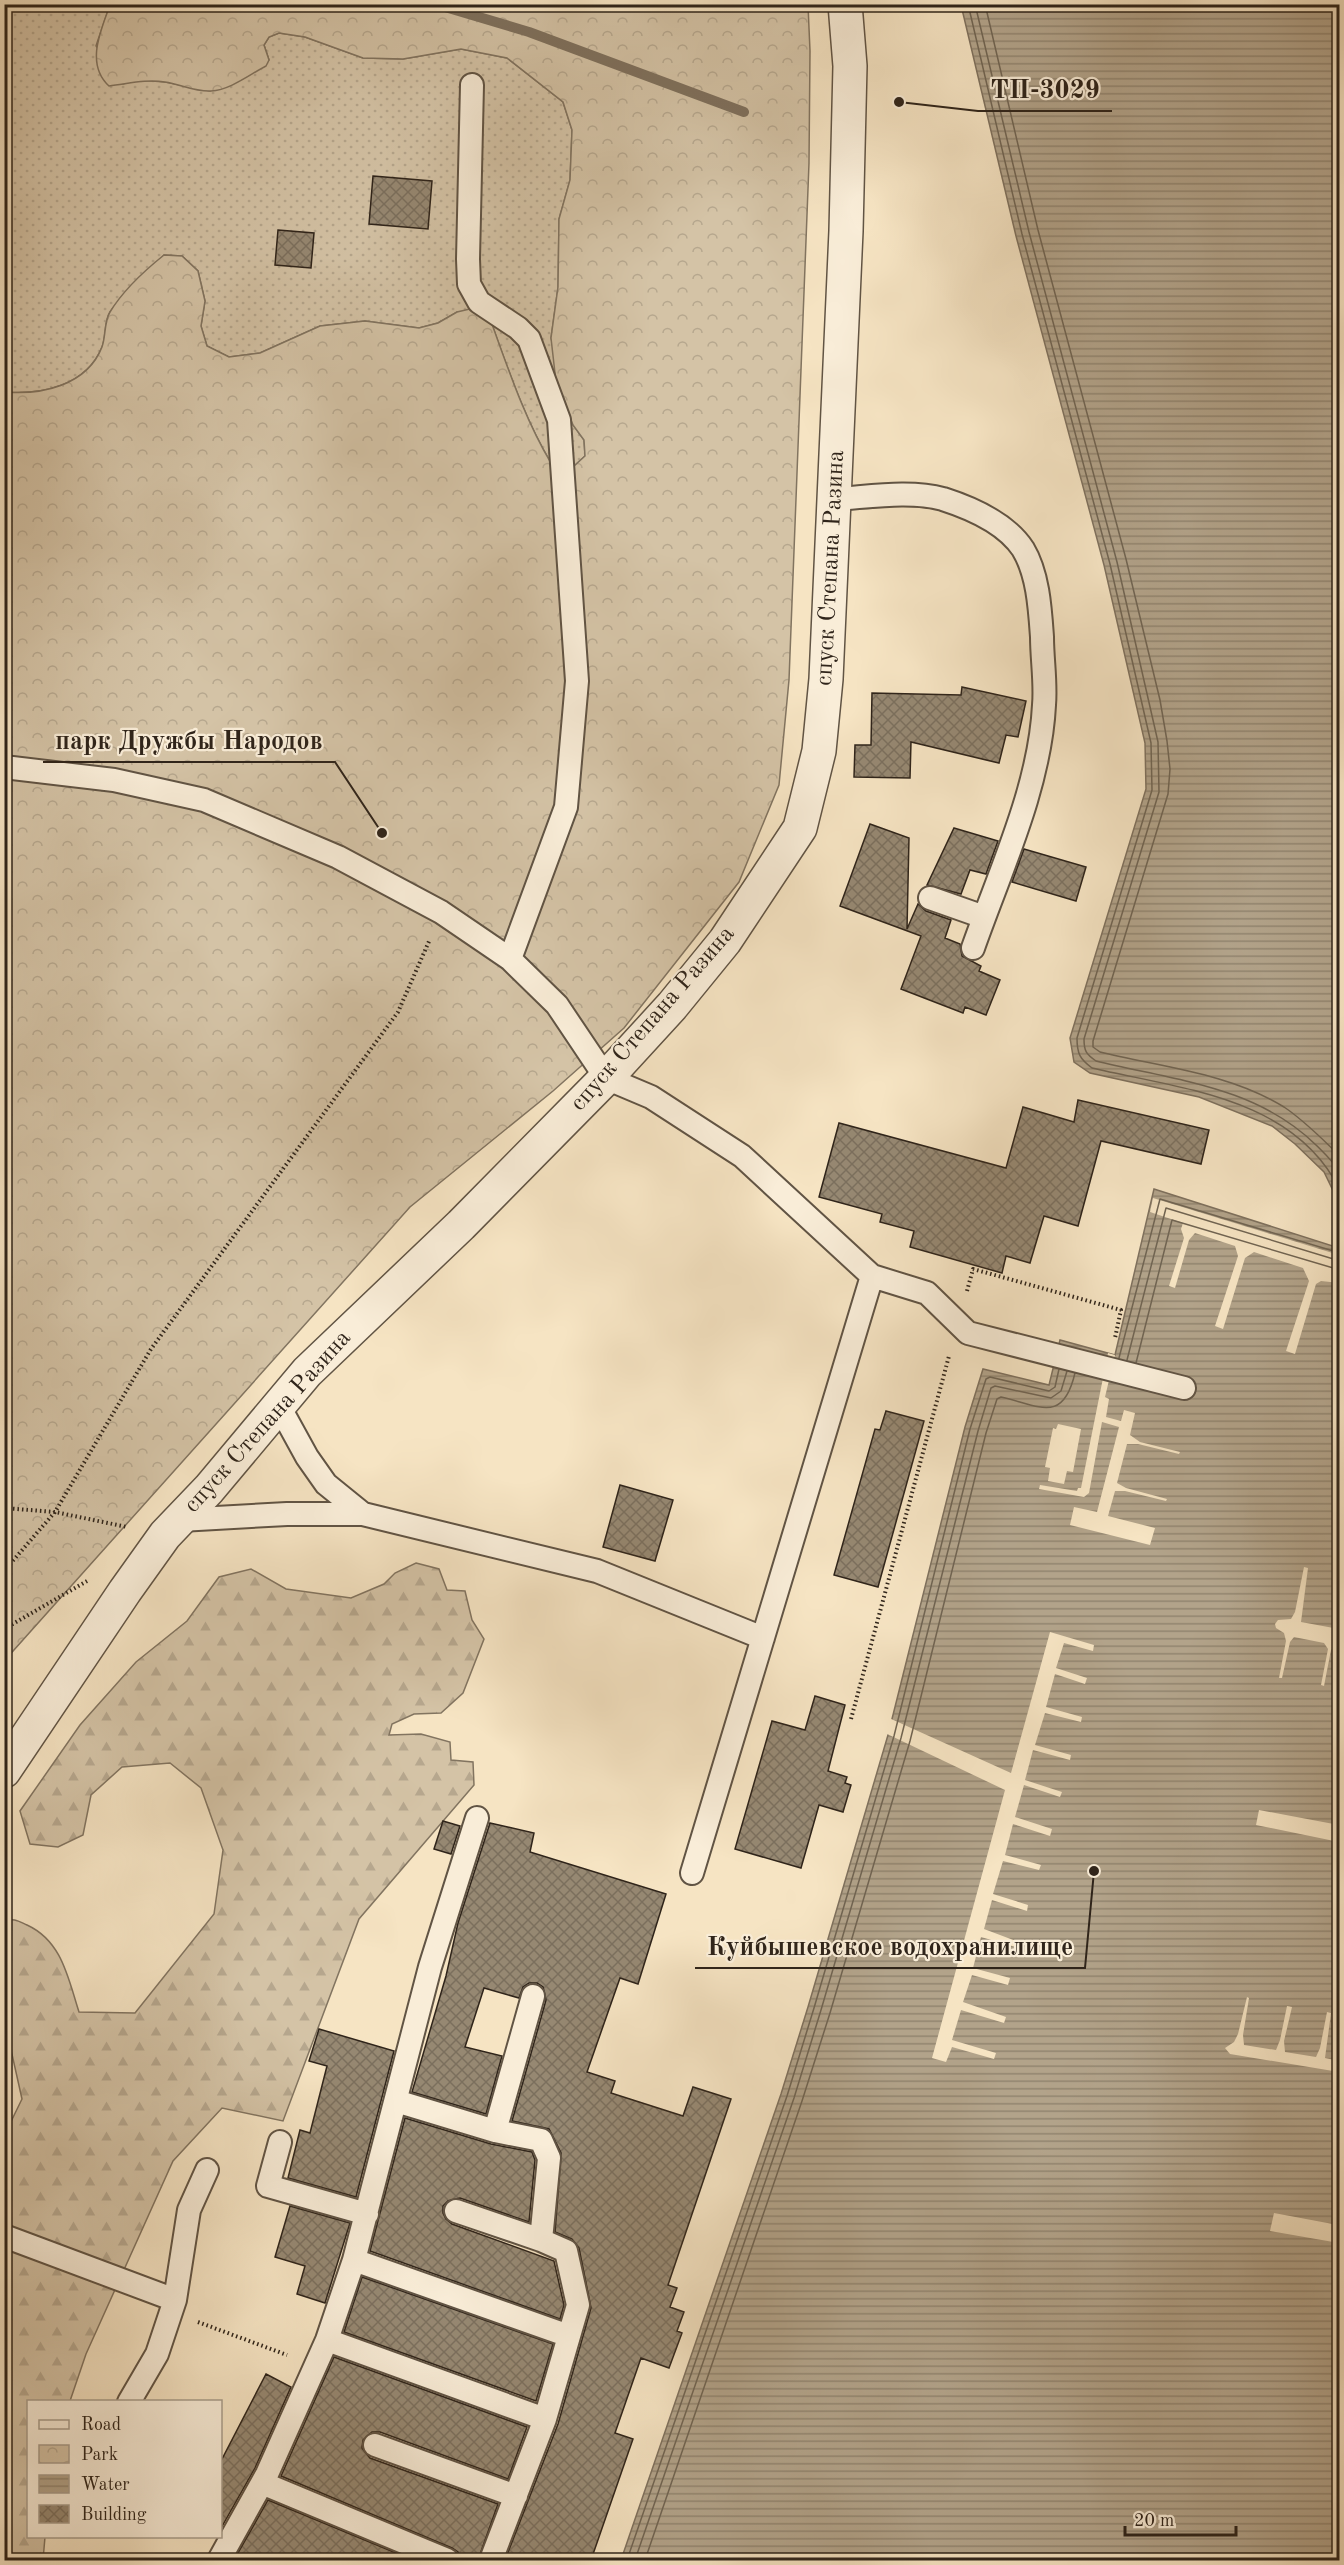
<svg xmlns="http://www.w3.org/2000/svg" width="1344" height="2565" viewBox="0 0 1344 2565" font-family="'Old Standard TT',serif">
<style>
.grass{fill:url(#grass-dots);stroke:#827460;stroke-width:1.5}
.forest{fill:url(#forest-firs);stroke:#827460;stroke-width:1.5}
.park{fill:url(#park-crowns);stroke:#827460;stroke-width:1.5}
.water{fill:url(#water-rules);stroke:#7e705d;stroke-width:1.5}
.pier{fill:#f6e4c3}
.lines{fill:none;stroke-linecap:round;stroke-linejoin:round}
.shore{stroke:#706452;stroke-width:1.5}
.stream{stroke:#7e705d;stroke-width:10}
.building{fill:url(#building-cross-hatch);stroke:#2f241a;stroke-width:1.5}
.service-casing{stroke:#615444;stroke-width:26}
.minor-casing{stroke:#615444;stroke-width:36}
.path{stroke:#2f241a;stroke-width:4;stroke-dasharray:1.5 3;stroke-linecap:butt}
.service{stroke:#f9edd8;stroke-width:22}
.minor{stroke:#f9edd8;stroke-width:33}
.labels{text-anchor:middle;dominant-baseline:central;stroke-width:4.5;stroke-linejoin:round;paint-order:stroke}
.street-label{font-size:24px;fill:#2f241a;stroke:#f9edd8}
.leader{fill:none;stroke:#2f241a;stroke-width:2}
.callout-dot{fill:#2f241a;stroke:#f9edd8;stroke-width:2}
.callout-label{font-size:26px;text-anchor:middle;font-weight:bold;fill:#2f241a;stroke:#f9edd8;stroke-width:4.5;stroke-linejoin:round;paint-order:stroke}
</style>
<defs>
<pattern id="grass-dots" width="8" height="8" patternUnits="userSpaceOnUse" patternTransform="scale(1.5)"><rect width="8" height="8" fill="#d4c3a6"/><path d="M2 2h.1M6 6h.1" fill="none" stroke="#b6a78e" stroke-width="1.8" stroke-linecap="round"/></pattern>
<pattern id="forest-firs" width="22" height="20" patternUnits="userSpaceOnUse" patternTransform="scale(1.5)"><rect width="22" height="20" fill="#d4c3a6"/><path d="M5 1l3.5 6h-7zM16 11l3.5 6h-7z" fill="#b6a78e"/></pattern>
<pattern id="park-crowns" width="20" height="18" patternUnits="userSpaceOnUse" patternTransform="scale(1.5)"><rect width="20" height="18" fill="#d4c3a6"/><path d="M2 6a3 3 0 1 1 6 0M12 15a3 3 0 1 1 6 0" fill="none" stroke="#b6a78e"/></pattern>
<pattern id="water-rules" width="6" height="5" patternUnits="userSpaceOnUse" patternTransform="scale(1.5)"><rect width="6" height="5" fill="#b2a38a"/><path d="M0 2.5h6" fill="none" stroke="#918570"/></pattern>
<pattern id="building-cross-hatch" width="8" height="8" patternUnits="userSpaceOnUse" patternTransform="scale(1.5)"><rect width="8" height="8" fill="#968872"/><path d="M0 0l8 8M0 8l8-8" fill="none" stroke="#7b6f5d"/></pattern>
</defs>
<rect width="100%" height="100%" fill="#f6e4c3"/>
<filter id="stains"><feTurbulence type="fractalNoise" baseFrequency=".00333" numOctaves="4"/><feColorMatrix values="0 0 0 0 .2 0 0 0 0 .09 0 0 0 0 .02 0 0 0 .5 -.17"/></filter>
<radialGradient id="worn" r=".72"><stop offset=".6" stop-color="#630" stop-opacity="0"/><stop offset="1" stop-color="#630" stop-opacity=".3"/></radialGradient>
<path class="grass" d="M 5,5 L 110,5 L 96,46 L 123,84 L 139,80 L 165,82 L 210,91 L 269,60 L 264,45 L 269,37 L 279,33 L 305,37 L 363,58 L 403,59 L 461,49 L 507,58 L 563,102 L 572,130 L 570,180 L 559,219 L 558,287 L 551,338 L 573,425 L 584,440 L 585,456 L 573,467 L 551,463 C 524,418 507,366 489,316 L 457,312 L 438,323 L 419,328 L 365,321 L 320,326 L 260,353 L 229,357 L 207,346 L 201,326 L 205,301 L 198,271 L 182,256 L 164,255 C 148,272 122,294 110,312 C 104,321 106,337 102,347 C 86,386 41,395 5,392 Z"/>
<path class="forest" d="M 416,1563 L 439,1569 L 447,1590 L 465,1591 L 472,1620 L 484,1639 L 463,1693 L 441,1713 L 414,1714 L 392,1724 L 389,1735 L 421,1734 L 450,1742 L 451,1760 L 473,1762 L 474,1785 L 359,1919 L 283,2121 L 222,2108 L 173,2161 L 86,2354 L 70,2401 L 28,2402 L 28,2536 L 45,2537 L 43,2560 L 5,2560 L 4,2136 L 22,2099 L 5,2023 L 5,1921 C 14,1918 18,1921 27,1925 C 62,1941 68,1978 79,2012 L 135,2013 L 214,1914 L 223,1850 L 201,1788 L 170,1763 L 122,1767 L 91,1795 L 83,1835 L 58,1847 L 30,1844 L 20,1811 L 80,1725 L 136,1662 L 187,1621 L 219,1577 L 251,1569 L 286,1589 L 351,1598 L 384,1584 L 395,1573 Z"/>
<path class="park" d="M 110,5 L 808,5 L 810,51 L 809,163 L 789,680 L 779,785 L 739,882 L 624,1028 L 553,1091 L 410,1207 L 5,1660 L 5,392 C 41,395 87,386 102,347 C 106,336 104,322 110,312 C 124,289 144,271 164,255 L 182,256 L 198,271 L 205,301 L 201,326 L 207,346 L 229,357 L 260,353 L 320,326 L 365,321 L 419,328 L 438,323 L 457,312 L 474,308 L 489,316 C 507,365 524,418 551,463 L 573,467 L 585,456 L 584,440 L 573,425 L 556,382 L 551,338 L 558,287 L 559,219 L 570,180 L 572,130 L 563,102 L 507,58 L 461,49 L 403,59 L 363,58 L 305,37 L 279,33 L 269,37 L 264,45 L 269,60 L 266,66 C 249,75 230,90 211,91 C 195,92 180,84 165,82 C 145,79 128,84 109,86 C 85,64 101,30 110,5 Z"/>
<path class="water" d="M 961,5 L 1339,5 L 1339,1203 L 1324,1172 L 1295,1144 L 1272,1126 L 1199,1097 L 1090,1073 L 1074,1062 L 1070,1038 L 1146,789 L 1145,743 L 1104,565 L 1016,236 Z
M 1154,1189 L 1339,1248 L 1339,2560 L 621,2560 L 781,2094 L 808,2007 L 888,1735 L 965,1427 L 983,1369 L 1049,1385 L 1060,1340 L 1115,1355 Z"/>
<path class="pier" d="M 1153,1198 L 1339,1255 L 1339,1283 L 1321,1281 L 1316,1284 L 1295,1354 L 1286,1351 L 1309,1281 L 1303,1268 L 1254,1252 L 1245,1258 L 1223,1329 L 1215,1326 L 1238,1256 L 1235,1246 L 1195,1233 L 1189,1240 L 1175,1288 L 1169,1286 L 1184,1238 L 1181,1229 L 1183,1223 L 1150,1212 Z
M 1108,1353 L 1115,1355 L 1105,1397 L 1109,1399 L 1106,1417 L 1121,1421 L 1124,1410 L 1135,1413 L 1130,1435 L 1140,1442 L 1180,1452 L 1179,1454 L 1138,1444 L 1127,1444 L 1117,1483 L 1126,1488 L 1167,1499 L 1166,1501 L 1125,1491 L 1115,1491 L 1108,1516 L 1155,1528 L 1150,1545 L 1070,1525 L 1074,1507 L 1097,1512 L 1119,1427 L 1102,1422 L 1089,1493 L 1084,1497 L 1039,1489 L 1040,1485 L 1077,1491 L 1078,1488 L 1081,1488 Z
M 1058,1424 L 1081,1429 L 1073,1472 L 1067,1471 L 1064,1484 L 1048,1481 L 1050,1468 L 1045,1467 L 1053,1428 L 1056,1429 Z
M 1304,1567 L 1308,1568 L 1301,1622 L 1339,1629 L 1339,1643 L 1331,1650 L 1324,1686 L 1321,1685 L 1328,1649 L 1324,1643 L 1294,1637 L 1290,1642 L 1282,1678 L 1279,1678 L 1286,1641 L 1284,1633 L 1276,1628 L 1275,1624 L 1278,1620 L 1291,1619 L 1295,1612 Z
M 1050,1632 L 1094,1645 L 1093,1651 L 1064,1643 L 1056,1668 L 1087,1678 L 1085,1684 L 1055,1674 L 1046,1707 L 1082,1717 L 1081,1722 L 1045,1713 L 1035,1745 L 1071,1755 L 1070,1760 L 1033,1750 L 1025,1780 L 1062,1792 L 1060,1797 L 1024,1785 L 1015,1817 L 1052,1829 L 1050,1836 L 1013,1824 L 1005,1855 L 1041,1865 L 1039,1870 L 1003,1861 L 993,1894 L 1028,1905 L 1027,1911 L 992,1900 L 984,1929 L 1021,1943 L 1019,1948 L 981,1937 L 973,1968 L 1010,1978 L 1008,1985 L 972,1975 L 963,2002 L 1006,2017 L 1004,2023 L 961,2010 L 952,2040 L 996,2053 L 994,2059 L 952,2047 L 946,2062 L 932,2058 L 1005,1790 L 885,1733 L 889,1718 L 1011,1773 Z
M 1259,1810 L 1339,1825 L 1339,1842 L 1256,1825 Z
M 1247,1997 L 1249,1998 L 1243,2035 L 1244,2045 L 1276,2050 L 1280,2040 L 1287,2006 L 1292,2007 L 1284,2041 L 1285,2052 L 1316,2057 L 1320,2048 L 1327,2012 L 1331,2013 L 1325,2058 L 1339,2061 L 1339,2072 L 1230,2054 L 1225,2048 L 1234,2042 L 1238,2034 Z
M 1274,2213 L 1338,2225 L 1339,2218 L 1339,2243 L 1270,2231 Z"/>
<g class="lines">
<path class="shore" d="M 968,4 L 1022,234 L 1110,564 L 1151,743 L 1152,790 L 1077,1038 C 1077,1054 1080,1059 1092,1068 C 1181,1089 1294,1097 1340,1190
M 975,4 L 1029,232 L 1117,562 L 1158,742 L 1159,792 L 1084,1039 C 1084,1051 1086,1054 1096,1061 C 1173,1080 1256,1086 1316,1145 C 1325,1154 1334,1162 1340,1173
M 985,4 L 1038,230 L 1126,559 L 1160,700 L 1167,741 L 1170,769 L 1168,794 L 1093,1041 L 1093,1047 L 1100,1052 C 1161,1067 1229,1073 1284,1107 C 1305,1121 1322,1139 1340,1156
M 1119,1358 L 1160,1199 L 1340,1253
M 1127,1360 L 1166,1208 L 1340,1261
M 1136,1363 L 1172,1220 L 1340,1270
M 627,2560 L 787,2096 L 814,2008 L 894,1736 L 970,1429 L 986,1379 L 990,1377 L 1049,1391 L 1055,1387 L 1059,1369
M 635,2560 L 794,2098 L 821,2010 L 901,1738 L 978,1431 L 991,1388 L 995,1386 L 1051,1398 L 1061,1391 L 1067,1371
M 645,2560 L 802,2101 L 830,2013 L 910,1741 L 986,1433 L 997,1399 L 1001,1397 C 1040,1406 1063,1424 1075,1373"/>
<path class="stream" d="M 435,4 L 529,32 L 744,112"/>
</g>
<path class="building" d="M 373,176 L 432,181 L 428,229 L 369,224 Z
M 278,230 L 314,233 L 311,268 L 275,265 Z
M 962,687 L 1026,701 L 1018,737 L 1006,735 L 999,763 L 911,742 L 910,778 L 854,777 L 855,745 L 871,745 L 872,693 L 961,695 Z
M 870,824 L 909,838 L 907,929 L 918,904 L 926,911 L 951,920 L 945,938 L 960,944 L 962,956 L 981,966 L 979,971 L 1000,980 L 986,1015 L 965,1007 L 963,1013 L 901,989 L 921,936 L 840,906 Z
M 954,828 L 998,841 L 986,874 L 970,870 L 961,894 L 927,885 Z
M 1024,849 L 1086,867 L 1076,901 L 1012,882 Z
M 1078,1100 L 1209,1130 L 1201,1164 L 1101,1141 L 1078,1226 L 1044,1216 L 1030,1263 L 1006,1256 L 1002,1273 L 910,1247 L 914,1231 L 880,1222 L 882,1214 L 819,1197 L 839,1123 L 1006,1168 L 1023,1107 L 1074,1122 Z
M 886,1411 L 924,1421 L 878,1587 L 834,1575 L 875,1429 L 880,1430 Z
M 620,1485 L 673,1500 L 655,1561 L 603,1547 Z
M 815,1696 L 845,1705 L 828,1771 L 847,1777 L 845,1783 L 851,1785 L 843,1812 L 819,1805 L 801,1868 L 735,1849 L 772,1721 L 805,1730 Z
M 443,1821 L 460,1826 L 451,1854 L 434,1849 Z
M 490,1823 L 534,1833 L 530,1852 L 666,1894 L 638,1984 L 620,1978 L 587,2072 L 615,2081 L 611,2093 L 683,2116 L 693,2087 L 731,2099 L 668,2285 L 677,2288 L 670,2307 L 684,2312 L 677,2331 L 682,2333 L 669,2368 L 641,2358 L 615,2433 L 633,2439 L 591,2560 L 505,2560 L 558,2424 L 591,2308 L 579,2248 L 572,2239 L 555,2232 L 561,2153 L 549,2129 L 512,2121 L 546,2000 L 543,1987 L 537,1983 L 529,1983 L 523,1987 L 519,1998 L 484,1988 L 465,2047 L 502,2056 L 486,2114 L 412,2092 L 446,1976 L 458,1923 Z
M 319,2029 L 394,2051 L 356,2197 L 288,2178 L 300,2130 L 310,2133 L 327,2066 L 309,2061 Z
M 405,2118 L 491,2144 L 532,2152 L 535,2160 L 529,2222 L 460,2198 L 448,2201 L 443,2206 L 443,2213 L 446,2219 L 452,2224 L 554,2261 L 564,2305 L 560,2319 L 370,2251 Z
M 290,2206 L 350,2223 L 325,2303 L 297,2294 L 305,2266 L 275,2257 Z
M 362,2277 L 553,2344 L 536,2401 L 344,2332 Z
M 334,2357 L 527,2427 L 508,2479 L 380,2432 L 372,2432 L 363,2440 L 362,2448 L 370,2458 L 498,2504 L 478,2560 L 460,2560 L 458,2552 L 452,2548 L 281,2476 Z
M 266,2374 L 291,2387 L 255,2468 L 220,2530 L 220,2463 Z
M 268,2500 L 413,2560 L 234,2560 Z"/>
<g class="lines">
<defs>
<path id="service" d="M 472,85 L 468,259 L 469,284 L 479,302 L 518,328 L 529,339 L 559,420 L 577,681 L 566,807 L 510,959
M 835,499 C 869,497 910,490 943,499 C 971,508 1006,523 1023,549 C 1038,574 1040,608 1042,637 C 1042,659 1046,683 1044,705 C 1040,787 1000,871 973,948
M 4,767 L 114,780 L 204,800 L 338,857 L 441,912 L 510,959 L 557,1005 L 606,1078 L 651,1097 L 742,1156 L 872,1276 L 692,1873
M 930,898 L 984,917
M 872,1276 L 927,1293 L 968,1333 L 1184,1388
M 279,1406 L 307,1457 L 326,1484 L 363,1514
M 180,1520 L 287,1514 L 363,1514 L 597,1571 L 763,1638
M 396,2101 L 495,2131
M 280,2142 L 268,2186 L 367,2214
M 456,2211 L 541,2240
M 4,2236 L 175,2300 L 189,2210 L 207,2170
M 354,2260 L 569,2336
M 327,2340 L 545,2419
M 129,2402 L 157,2354 L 175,2300
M 375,2445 L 516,2496
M 262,2483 L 447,2560
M 219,2560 L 267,2474 L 327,2340 L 354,2260 L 430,1967 L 477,1818
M 491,2560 L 545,2419 L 578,2305 L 566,2251 L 541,2240 L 549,2158 L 541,2140 L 495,2131 L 533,1996"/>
<path id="minor" d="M 4,1771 L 125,1591 L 165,1535 L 209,1489 L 307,1372 L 461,1225 L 606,1078 L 672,1006 L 725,941 L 800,828 L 819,751 L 826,679 L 846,231 L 850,66 L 845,4"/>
</defs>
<use href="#service" class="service-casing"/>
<use href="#minor" class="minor-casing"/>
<path class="path" d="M 967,1291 L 973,1269 L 1121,1310 L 1115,1338
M 4,1508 L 55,1512 L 127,1527
M 4,1571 L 55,1512 L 151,1349 L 398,1012 L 430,939
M 4,1629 L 87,1581
M 851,1719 L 949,1356
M 198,2322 L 287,2355"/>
<use href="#service" class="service"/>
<use href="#minor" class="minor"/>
</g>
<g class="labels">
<g class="street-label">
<text transform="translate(831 568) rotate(-87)">спуск Степана Разина</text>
<text transform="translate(653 1019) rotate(-49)">спуск Степана Разина</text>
<text transform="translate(268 1422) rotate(-48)">спуск Степана Разина</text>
</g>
</g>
<path class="leader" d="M899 102L978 111H1112M382 833L335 762H43M1094 1871L1085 1968H695"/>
<g class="callout-dot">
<circle cx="899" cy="102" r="6"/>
<circle cx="382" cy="833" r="6"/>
<circle cx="1094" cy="1871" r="6"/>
</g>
<g class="callout-label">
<text x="1045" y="98">ТП-3029</text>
<text x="189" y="749">парк Дружбы Народов</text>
<text x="890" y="1955">Куйбышевское водохранилище</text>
</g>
<rect width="1344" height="2565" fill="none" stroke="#f6e4c3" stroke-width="24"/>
<rect x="6" y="6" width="1332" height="2553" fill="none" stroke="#2f241a" stroke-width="3"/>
<rect x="12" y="12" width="1320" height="2541" fill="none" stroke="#2f241a" stroke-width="1.5"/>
<rect x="27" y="2400" width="195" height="138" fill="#f9edd8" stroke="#a89d8c" stroke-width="1.5"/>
<rect x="39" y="2420" width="30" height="9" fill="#f9edd8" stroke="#a89d8c" stroke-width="1.5"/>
<text x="81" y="2430" font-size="18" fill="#2f241a">Road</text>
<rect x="39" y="2445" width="30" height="18" fill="url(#park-crowns)" stroke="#a89d8c" stroke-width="1.5"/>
<text x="81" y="2460" font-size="18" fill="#2f241a">Park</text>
<rect x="39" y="2475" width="30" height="18" fill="url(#water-rules)" stroke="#a89d8c" stroke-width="1.5"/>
<text x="81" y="2490" font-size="18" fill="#2f241a">Water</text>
<rect x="39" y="2505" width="30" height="18" fill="url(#building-cross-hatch)" stroke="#a89d8c" stroke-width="1.5"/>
<text x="81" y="2520" font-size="18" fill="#2f241a">Building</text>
<path d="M1125 2526v9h111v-9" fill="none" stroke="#2f241a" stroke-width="3"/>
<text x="1134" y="2526" font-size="18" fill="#2f241a" stroke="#f9edd8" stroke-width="4.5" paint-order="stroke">20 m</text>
<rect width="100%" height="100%" filter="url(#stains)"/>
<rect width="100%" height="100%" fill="url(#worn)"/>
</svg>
